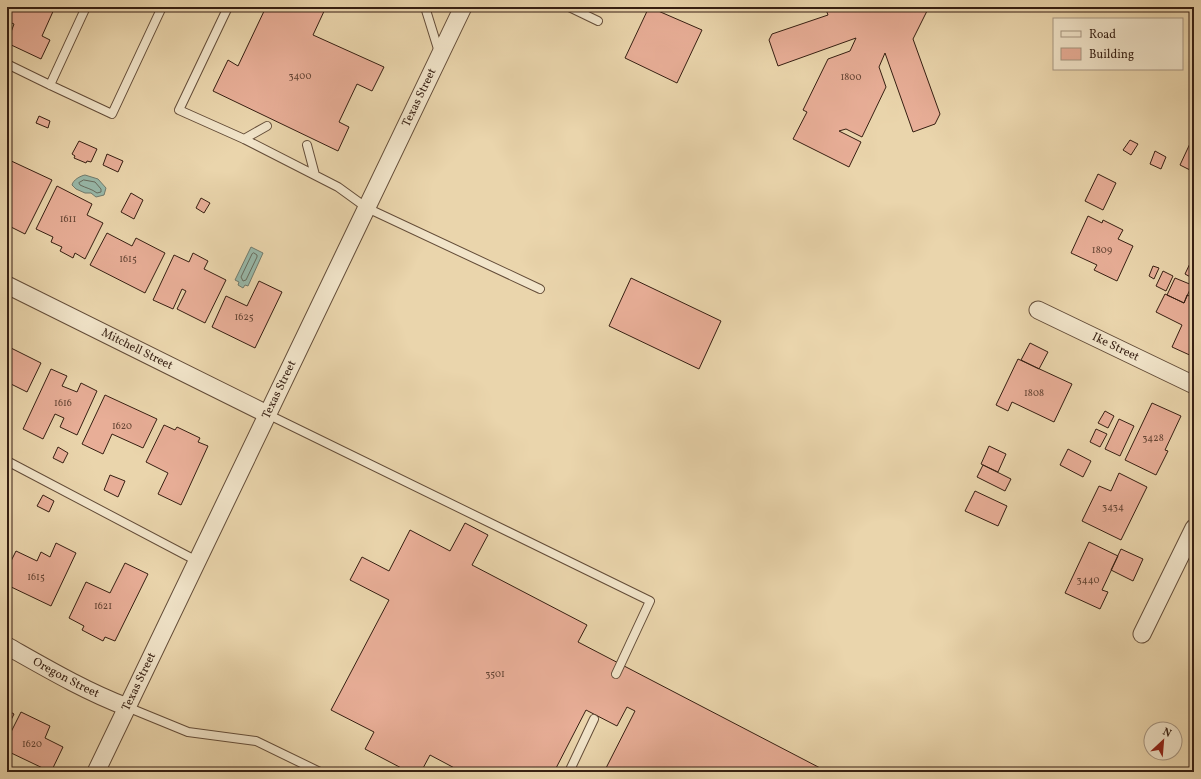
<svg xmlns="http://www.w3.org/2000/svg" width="1201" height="779" viewBox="0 0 1201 779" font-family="Vollkorn,serif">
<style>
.water{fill:#98b9aa;stroke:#717b6d}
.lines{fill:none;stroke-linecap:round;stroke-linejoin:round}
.shore{stroke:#676c5e;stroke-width:1}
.building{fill:#e8ae97;stroke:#361f12}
.service-casing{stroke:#634c38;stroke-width:10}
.minor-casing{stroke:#634c38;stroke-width:19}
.service{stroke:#f1e4c9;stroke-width:8}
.minor{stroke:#f1e4c9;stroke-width:17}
.labels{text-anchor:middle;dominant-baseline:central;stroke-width:3.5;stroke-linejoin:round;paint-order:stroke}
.number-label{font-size:10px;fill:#624333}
.street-label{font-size:12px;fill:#361f12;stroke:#f1e4c9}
</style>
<rect width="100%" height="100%" fill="#ead5ac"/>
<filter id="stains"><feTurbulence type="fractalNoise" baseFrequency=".005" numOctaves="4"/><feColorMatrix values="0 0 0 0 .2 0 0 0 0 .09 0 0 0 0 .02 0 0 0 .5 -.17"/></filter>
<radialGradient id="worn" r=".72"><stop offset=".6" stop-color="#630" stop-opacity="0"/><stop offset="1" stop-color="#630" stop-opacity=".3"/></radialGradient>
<path class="water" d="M 85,175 L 98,179 L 106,188 L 104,195 L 96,197 L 91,193 L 85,193 L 76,189 L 72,185 C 73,180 80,176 85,175 Z
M 251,247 L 263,253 L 248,286 L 245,285 L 243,288 L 238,285 L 239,282 L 235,280 Z"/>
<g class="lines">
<path class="shore" d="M 84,180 L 95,182 L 101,189 L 101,192 L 97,193 C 92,189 86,188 80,185 L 79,183 Z
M 254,253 L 257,255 L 257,257 L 246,280 L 243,281 L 241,277 L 252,254 Z"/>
</g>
<path class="building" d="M 12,7 L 55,7 L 42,36 L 50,40 L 41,59 L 7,43 L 14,24 L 7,21 Z
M 266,7 L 326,7 L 313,35 L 384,67 L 372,91 L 357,84 L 339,122 L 349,127 L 338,151 L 213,91 L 228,60 L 238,66 Z
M 649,7 L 702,30 L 677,83 L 625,58 Z
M 825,7 L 929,7 L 913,39 L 940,114 L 935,124 L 913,132 L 885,53 L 879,67 L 886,87 L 862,137 L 846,129 L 839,131 L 861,142 L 849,167 L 793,139 L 807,112 L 803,110 L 828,59 L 850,51 L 856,38 L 778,66 L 769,40 L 772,34 L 828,15 Z
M 39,116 L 50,121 L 48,128 L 36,123 Z
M 1194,135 L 1194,172 L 1180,165 Z
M 1130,140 L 1138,144 L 1131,155 L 1123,150 Z
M 79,141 L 97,149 L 91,162 L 87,161 L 86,163 L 74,158 L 75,156 L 72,154 Z
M 1155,151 L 1166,157 L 1161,169 L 1150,164 Z
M 107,154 L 123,161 L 118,172 L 103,165 Z
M 7,159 L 52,180 L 25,234 L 7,225 Z
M 1098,174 L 1116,183 L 1103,210 L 1085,201 Z
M 57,186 L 92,204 L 87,215 L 103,223 L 85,259 L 75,253 L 73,258 L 60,251 L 62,247 L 51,242 L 53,237 L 36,229 Z
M 131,193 L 143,200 L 134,219 L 121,212 Z
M 201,198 L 210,203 L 204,213 L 196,208 Z
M 1088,216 L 1102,223 L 1103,220 L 1123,230 L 1118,239 L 1133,246 L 1117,281 L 1094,270 L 1097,265 L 1071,253 Z
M 107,233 L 132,246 L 136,238 L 165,253 L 145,293 L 90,265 Z
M 193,253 L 208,261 L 204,269 L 226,280 L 205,323 L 177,309 L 186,291 L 182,289 L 173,309 L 153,300 L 174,255 L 189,262 Z
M 1194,255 L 1194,279 L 1185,274 Z
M 1153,266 L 1159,268 L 1154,279 L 1149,276 Z
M 1163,271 L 1173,276 L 1166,291 L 1156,286 Z
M 631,278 L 721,321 L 699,369 L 609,326 Z
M 1175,278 L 1192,285 L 1184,303 L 1167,295 Z
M 259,281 L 282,292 L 255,348 L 212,327 L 226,296 L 247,306 Z
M 1194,292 L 1194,357 L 1172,347 L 1182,325 L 1156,312 L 1165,294 L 1184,303 L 1187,295 L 1192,297 Z
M 1030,343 L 1048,352 L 1039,369 L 1021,360 Z
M 7,346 L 41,363 L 27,392 L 7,382 Z
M 1018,359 L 1072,384 L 1054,422 L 1012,402 L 1008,411 L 996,405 Z
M 51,369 L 67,376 L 62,386 L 77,392 L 81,383 L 97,391 L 77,435 L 60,427 L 64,418 L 55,414 L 43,439 L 23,429 Z
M 105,395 L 157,419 L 143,448 L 112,434 L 103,454 L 82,444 Z
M 1152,403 L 1181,416 L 1165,450 L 1168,451 L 1156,475 L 1125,460 Z
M 1105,411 L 1114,416 L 1108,428 L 1098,423 Z
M 1119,419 L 1134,426 L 1120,456 L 1105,449 Z
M 164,425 L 175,430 L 177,427 L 200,438 L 198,442 L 208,446 L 181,505 L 158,494 L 168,473 L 146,462 Z
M 1096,429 L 1107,434 L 1100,447 L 1090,442 Z
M 989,446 L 1006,454 L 998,472 L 981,464 Z
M 58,447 L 68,453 L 63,463 L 53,458 Z
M 1068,449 L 1091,461 L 1083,477 L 1060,465 Z
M 983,465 L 1011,479 L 1005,491 L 977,477 Z
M 1119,473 L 1147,487 L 1121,540 L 1082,521 L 1099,486 L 1111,491 Z
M 110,475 L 125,481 L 118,497 L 104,490 Z
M 975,491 L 1007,506 L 998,526 L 965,511 Z
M 43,495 L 54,501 L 49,512 L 37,506 Z
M 465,523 L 488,535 L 472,565 L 587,625 L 578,642 L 824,770 L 823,772 L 604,772 L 635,711 L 627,707 L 617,726 L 586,710 L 554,772 L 462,772 L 430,755 L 421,772 L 409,772 L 365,749 L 374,732 L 331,710 L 389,600 L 350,580 L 362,557 L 389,571 L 410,530 L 450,551 Z
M 1089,542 L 1118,556 L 1102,590 L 1108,592 L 1100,609 L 1065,593 Z
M 56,543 L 76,553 L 51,606 L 7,585 L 7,569 L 16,551 L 37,561 L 41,552 L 50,557 Z
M 1121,549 L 1143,559 L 1133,581 L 1111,570 Z
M 125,563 L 148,574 L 115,641 L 105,637 L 103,641 L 82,630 L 84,626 L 69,618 L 86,582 L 110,593 Z
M 7,710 L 14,714 L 7,728 Z
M 21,712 L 50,726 L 45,738 L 63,747 L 51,772 L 7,751 L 7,740 Z"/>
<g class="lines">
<defs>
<path id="service" d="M 228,7 L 179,110 L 244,139 L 338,187 L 367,208 L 540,289
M 425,7 L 439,52
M 569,7 L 598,21
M 7,64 L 50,85 L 112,114 L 162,7
M 50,85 L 86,7
M 244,139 L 267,126
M 307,145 L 315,175
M 267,414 L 650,601 L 616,674
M 7,461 L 197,561
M 127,707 L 188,732 L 256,741 L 320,772
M 569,772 L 594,719"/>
<g id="minor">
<path id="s1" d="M 7,285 L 267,414"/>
<path id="s2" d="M 1038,310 L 1194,385"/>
<path d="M 1142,634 L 1194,528"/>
<path id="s3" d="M 7,646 C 46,668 85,691 127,707"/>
<path id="s4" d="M 96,772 L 463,7"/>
</g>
</defs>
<use href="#service" class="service-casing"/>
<use href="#minor" class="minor-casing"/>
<use href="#service" class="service"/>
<use href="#minor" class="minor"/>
</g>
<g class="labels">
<g class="number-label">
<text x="300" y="76">3400</text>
<text x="851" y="77">1800</text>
<text x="68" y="219">1611</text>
<text x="1102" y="250">1809</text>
<text x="128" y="259">1615</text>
<text x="244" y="317">1625</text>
<text x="1034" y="393">1808</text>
<text x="63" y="403">1616</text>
<text x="122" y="426">1620</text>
<text x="1153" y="438">3428</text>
<text x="1113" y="507">3434</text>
<text x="36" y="577">1615</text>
<text x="1088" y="580">3440</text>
<text x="103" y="606">1621</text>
<text x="495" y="674">3501</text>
<text x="32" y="744">1620</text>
</g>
<g class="street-label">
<text stroke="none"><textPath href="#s4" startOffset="748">Texas Street</textPath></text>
<text stroke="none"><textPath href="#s2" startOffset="86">Ike Street</textPath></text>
<text stroke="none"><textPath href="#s1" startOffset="145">Mitchell Street</textPath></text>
<text stroke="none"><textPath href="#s4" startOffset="424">Texas Street</textPath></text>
<text stroke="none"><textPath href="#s3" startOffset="67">Oregon Street</textPath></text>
<text stroke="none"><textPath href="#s4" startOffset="100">Texas Street</textPath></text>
</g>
</g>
<rect width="1201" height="779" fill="none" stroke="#ead5ac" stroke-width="24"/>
<rect x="8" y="8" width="1185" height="763" fill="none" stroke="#361f12" stroke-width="2"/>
<rect x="12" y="12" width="1177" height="755" fill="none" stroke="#361f12"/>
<rect x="1053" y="18" width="130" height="52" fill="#f1e4c9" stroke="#a69580"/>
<rect x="1061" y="31" width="20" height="6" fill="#f1e4c9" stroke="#a69580"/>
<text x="1089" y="38" font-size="12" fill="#361f12">Road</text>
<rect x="1061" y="48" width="20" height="12" fill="#e8ae97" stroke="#a69580"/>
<text x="1089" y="58" font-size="12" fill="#361f12">Building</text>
<g transform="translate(1163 741) rotate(26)"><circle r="19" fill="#f1e4c9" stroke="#a69580"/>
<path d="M0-3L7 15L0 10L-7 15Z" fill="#8f2418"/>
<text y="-6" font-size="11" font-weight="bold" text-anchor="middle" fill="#361f12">N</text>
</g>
<rect width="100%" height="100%" filter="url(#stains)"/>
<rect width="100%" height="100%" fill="url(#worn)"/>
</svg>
